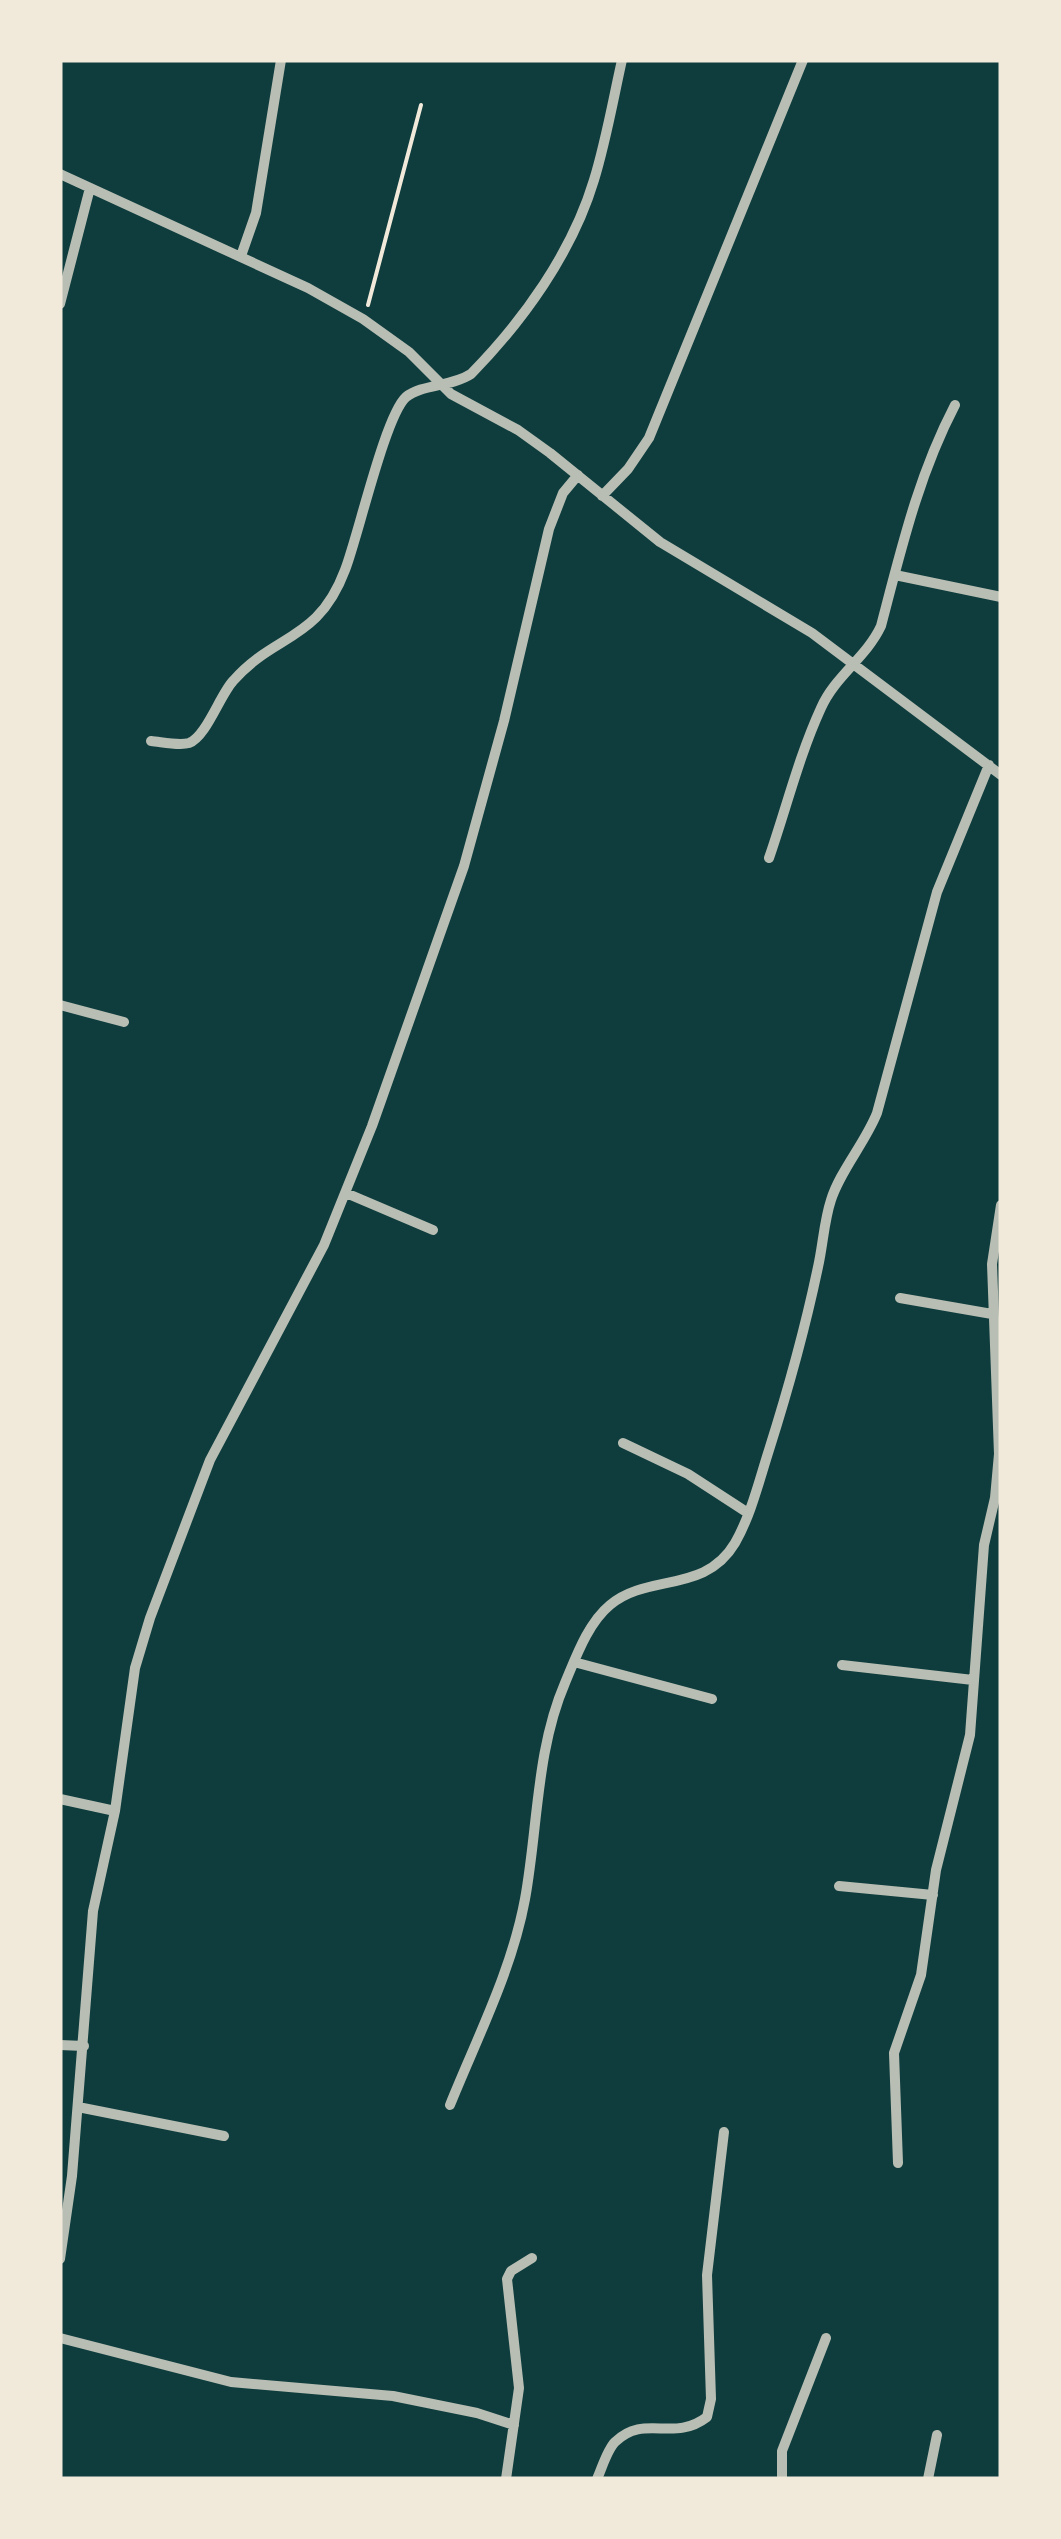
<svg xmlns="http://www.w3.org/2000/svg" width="1061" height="2539" viewBox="0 0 1061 2539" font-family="'Public Sans',sans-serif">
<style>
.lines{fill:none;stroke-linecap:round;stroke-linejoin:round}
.path{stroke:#f1e9da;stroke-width:4}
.minor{stroke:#b8beb3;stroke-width:10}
</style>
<rect width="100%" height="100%" fill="#0f3d3e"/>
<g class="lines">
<path class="path" d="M 368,305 L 421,105"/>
<path class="minor" d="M 60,174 L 308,288 L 363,319 L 409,352 L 451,394 L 518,430 L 550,453 L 660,542 L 812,633 L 1001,775
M 241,256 L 256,213 L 281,60
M 60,304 L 90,188
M 602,496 L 628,469 L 649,438 L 803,60
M 895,575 L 1001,597
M 151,741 C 162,742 179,746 189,743 C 206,737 220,695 233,681 C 275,633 318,642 345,570 C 358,537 385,416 406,397 C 422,384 451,387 471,374 C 523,321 572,253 594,180 C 606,141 613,100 622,60
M 769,858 C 786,809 799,756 821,708 C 835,676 866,658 881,626 C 901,550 918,476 955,405
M 60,1005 L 124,1022
M 346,1193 L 433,1230
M 900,1298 L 992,1314
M 623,1443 L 688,1474 L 748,1513
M 574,1662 L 712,1699
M 842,1665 L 973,1680
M 60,1799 L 115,1811
M 839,1886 L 933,1895
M 60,2045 L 84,2046
M 450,2105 C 477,2038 512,1970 525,1899 C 538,1828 536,1750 565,1683 C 576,1657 588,1623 610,1605 C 648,1573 705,1594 735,1543 C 751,1515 759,1481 769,1450 C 788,1390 805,1329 818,1267 C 823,1245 824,1221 831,1200 C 840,1171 865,1143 877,1113 L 937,892 L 989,765
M 78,2107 L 224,2136
M 898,2163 L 894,2053 L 921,1975 L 936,1870 L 970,1735 L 984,1545 L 995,1498 L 999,1454 L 992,1264 L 1001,1205
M 60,2259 L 72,2176 L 93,1911 L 115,1811 L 135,1668 L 150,1618 L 210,1460 L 324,1245 L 372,1126 L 464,866 L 504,721 L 549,529 L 563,493 L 578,475
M 60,2338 L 231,2382 L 393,2396 L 477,2413 L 514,2425
M 506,2479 L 519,2388 L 507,2279 L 511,2271 L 532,2258
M 597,2479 C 602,2468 607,2450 615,2442 C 645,2413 673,2443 707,2417 L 711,2399 L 707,2275 L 724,2132
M 782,2479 L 782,2451 L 826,2338
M 928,2479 L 937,2435"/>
</g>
<rect width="1061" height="2539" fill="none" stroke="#f1e9da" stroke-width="125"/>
</svg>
